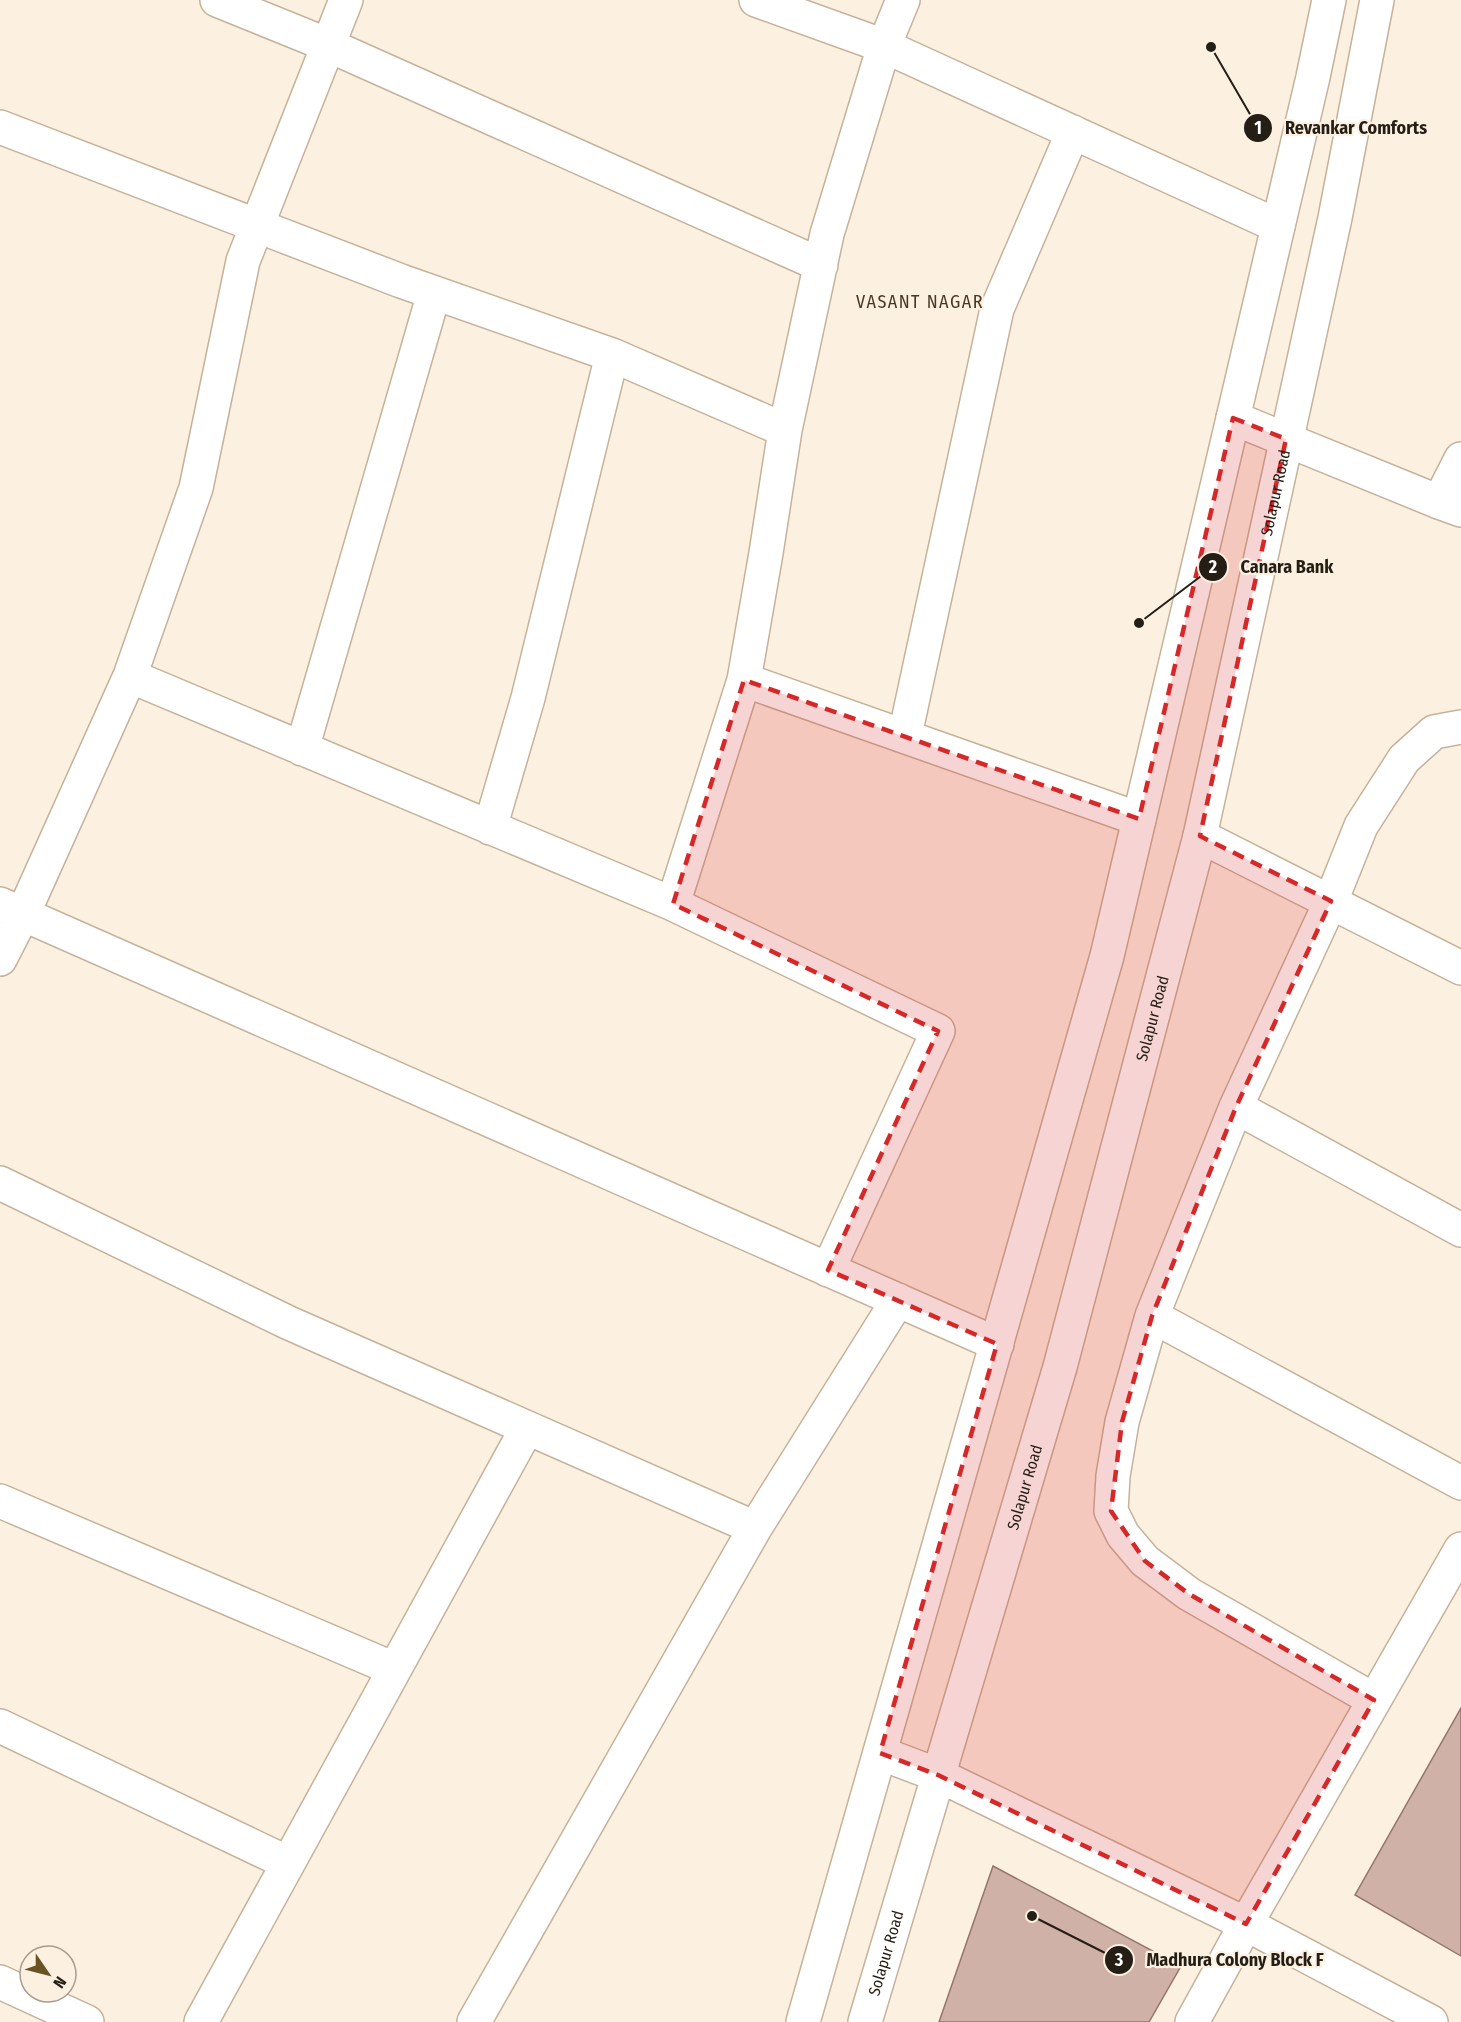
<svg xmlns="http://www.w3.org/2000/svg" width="1461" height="2022" viewBox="0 0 1461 2022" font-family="'Fira Sans Condensed',sans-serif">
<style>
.building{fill:#d0b1a7;stroke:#93756d;stroke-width:1.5}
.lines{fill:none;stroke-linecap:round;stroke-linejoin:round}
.street-casing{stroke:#c5b29a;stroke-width:36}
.secondary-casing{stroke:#c5b29a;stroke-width:36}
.primary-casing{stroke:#c5b29a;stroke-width:36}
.street{stroke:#fff;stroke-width:33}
.secondary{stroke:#fff;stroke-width:33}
.primary{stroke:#fff;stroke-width:33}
.marked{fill:#d62828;fill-opacity:0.2;stroke:#d62828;stroke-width:4.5;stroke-dasharray:12 8;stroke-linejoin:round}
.labels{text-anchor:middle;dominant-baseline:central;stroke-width:4.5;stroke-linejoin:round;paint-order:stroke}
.street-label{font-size:16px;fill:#251e15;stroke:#fcf0e1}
.neighbourhood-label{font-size:18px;letter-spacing:1.5px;fill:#473723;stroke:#fcf0e1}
.leader{fill:none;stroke:#251e15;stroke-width:2}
.callout-dot{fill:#251e15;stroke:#fcf0e1;stroke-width:2}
.mark-label{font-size:18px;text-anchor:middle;font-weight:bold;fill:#fff}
.callout-label{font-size:18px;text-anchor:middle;font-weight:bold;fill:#251e15;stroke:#fcf0e1;stroke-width:4.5;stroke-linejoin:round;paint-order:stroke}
</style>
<rect width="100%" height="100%" fill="#fcf0e1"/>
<path class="building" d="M 1461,1708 L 1461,1956 L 1355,1895 Z
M 993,1866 L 1181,1966 L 1149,2022 L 939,2022 Z"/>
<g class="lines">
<defs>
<path id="street" d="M 217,0 L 328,45 L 821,265
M 756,0 L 884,46 L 1278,226
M 0,127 L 401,281 L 612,355 L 785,430
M 1439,502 L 1461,510
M 130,676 L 673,904 L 938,1031 L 828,1270
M 744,680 L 1139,819
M 905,735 L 997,309 L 1073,132
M 302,749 L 434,293
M 490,828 L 528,698 L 612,355
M 1200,836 L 1461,968
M 0,904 L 997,1344
M 673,904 L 744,680 L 766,553 L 785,430 L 827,234 L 884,46 L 903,0
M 0,959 L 23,914 L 130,676 L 196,488 L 243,261 L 346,0
M 1236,1107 L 1461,1230
M 0,1183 L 289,1323 L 755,1528
M 1152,1316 L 1461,1483
M 0,1501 L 394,1669
M 1374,1700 L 1189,1594 L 1145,1561 L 1123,1535 L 1111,1511 L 1113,1476 L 1122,1422 L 1152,1316 L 1236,1107 L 1331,901 L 1361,826 L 1404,759 L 1434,732 L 1461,727
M 0,1726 L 288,1863
M 880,1753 L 938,1775 L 1246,1924 L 1431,2022
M 0,1982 L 87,2022
M 201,2022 L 527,1428
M 474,2022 L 755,1528 L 898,1300
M 1192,2022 L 1246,1924 L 1461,1549"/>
<path id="secondary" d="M 1233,418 L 1439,502 L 1461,459"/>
<g id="primary">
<path d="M 803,2022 L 1107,956 L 1313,77 L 1329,0"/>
<path id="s1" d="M 865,2022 L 1060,1367 L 1200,836 L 1335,218 L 1377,0"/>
</g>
</defs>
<use href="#street" class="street-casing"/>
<use href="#secondary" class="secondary-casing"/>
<use href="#primary" class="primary-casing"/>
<use href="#street" class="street"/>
<use href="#secondary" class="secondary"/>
<use href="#primary" class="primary"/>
</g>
<path class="marked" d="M 1233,418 L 1286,439 L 1200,836 L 1331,901 L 1236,1107 L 1152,1316 L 1122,1422 L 1111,1511 L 1145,1561 L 1189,1594 L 1374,1700 L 1246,1924 L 938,1775 L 880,1753 L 997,1344 L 828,1270 L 938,1031 L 673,904 L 744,680 L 1139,819 Z"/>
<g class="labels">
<g class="street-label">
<text stroke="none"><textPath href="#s1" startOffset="1584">Solapur Road</textPath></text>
<text stroke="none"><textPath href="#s1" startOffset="1044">Solapur Road</textPath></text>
<text stroke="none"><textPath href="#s1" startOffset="558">Solapur Road</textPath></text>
<text stroke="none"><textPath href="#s1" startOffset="72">Solapur Road</textPath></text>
</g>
<g class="neighbourhood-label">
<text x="920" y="302">VASANT NAGAR</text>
</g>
</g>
<path class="leader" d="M1211 47L1258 128M1139 623L1213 567M1032 1916L1119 1960"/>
<g class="callout-dot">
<circle cx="1211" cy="47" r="6"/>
<circle cx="1139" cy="623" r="6"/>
<circle cx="1032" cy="1916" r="6"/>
<circle cx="1258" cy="128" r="15"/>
<circle cx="1213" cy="567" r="15"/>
<circle cx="1119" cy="1960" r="15"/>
</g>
<g class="mark-label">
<text x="1258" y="134">1</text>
<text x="1213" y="573">2</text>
<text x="1119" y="1966">3</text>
</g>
<g class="callout-label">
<text x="1356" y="134">Revankar Comforts</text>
<text x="1287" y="573">Canara Bank</text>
<text x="1235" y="1966">Madhura Colony Block F</text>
</g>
<g transform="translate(48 1974) rotate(125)"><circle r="28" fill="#fcf0e1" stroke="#a69c8f" stroke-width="1.5"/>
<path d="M0-4.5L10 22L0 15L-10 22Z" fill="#6a5323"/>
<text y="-9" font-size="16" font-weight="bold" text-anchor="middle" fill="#251e15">N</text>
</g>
</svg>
